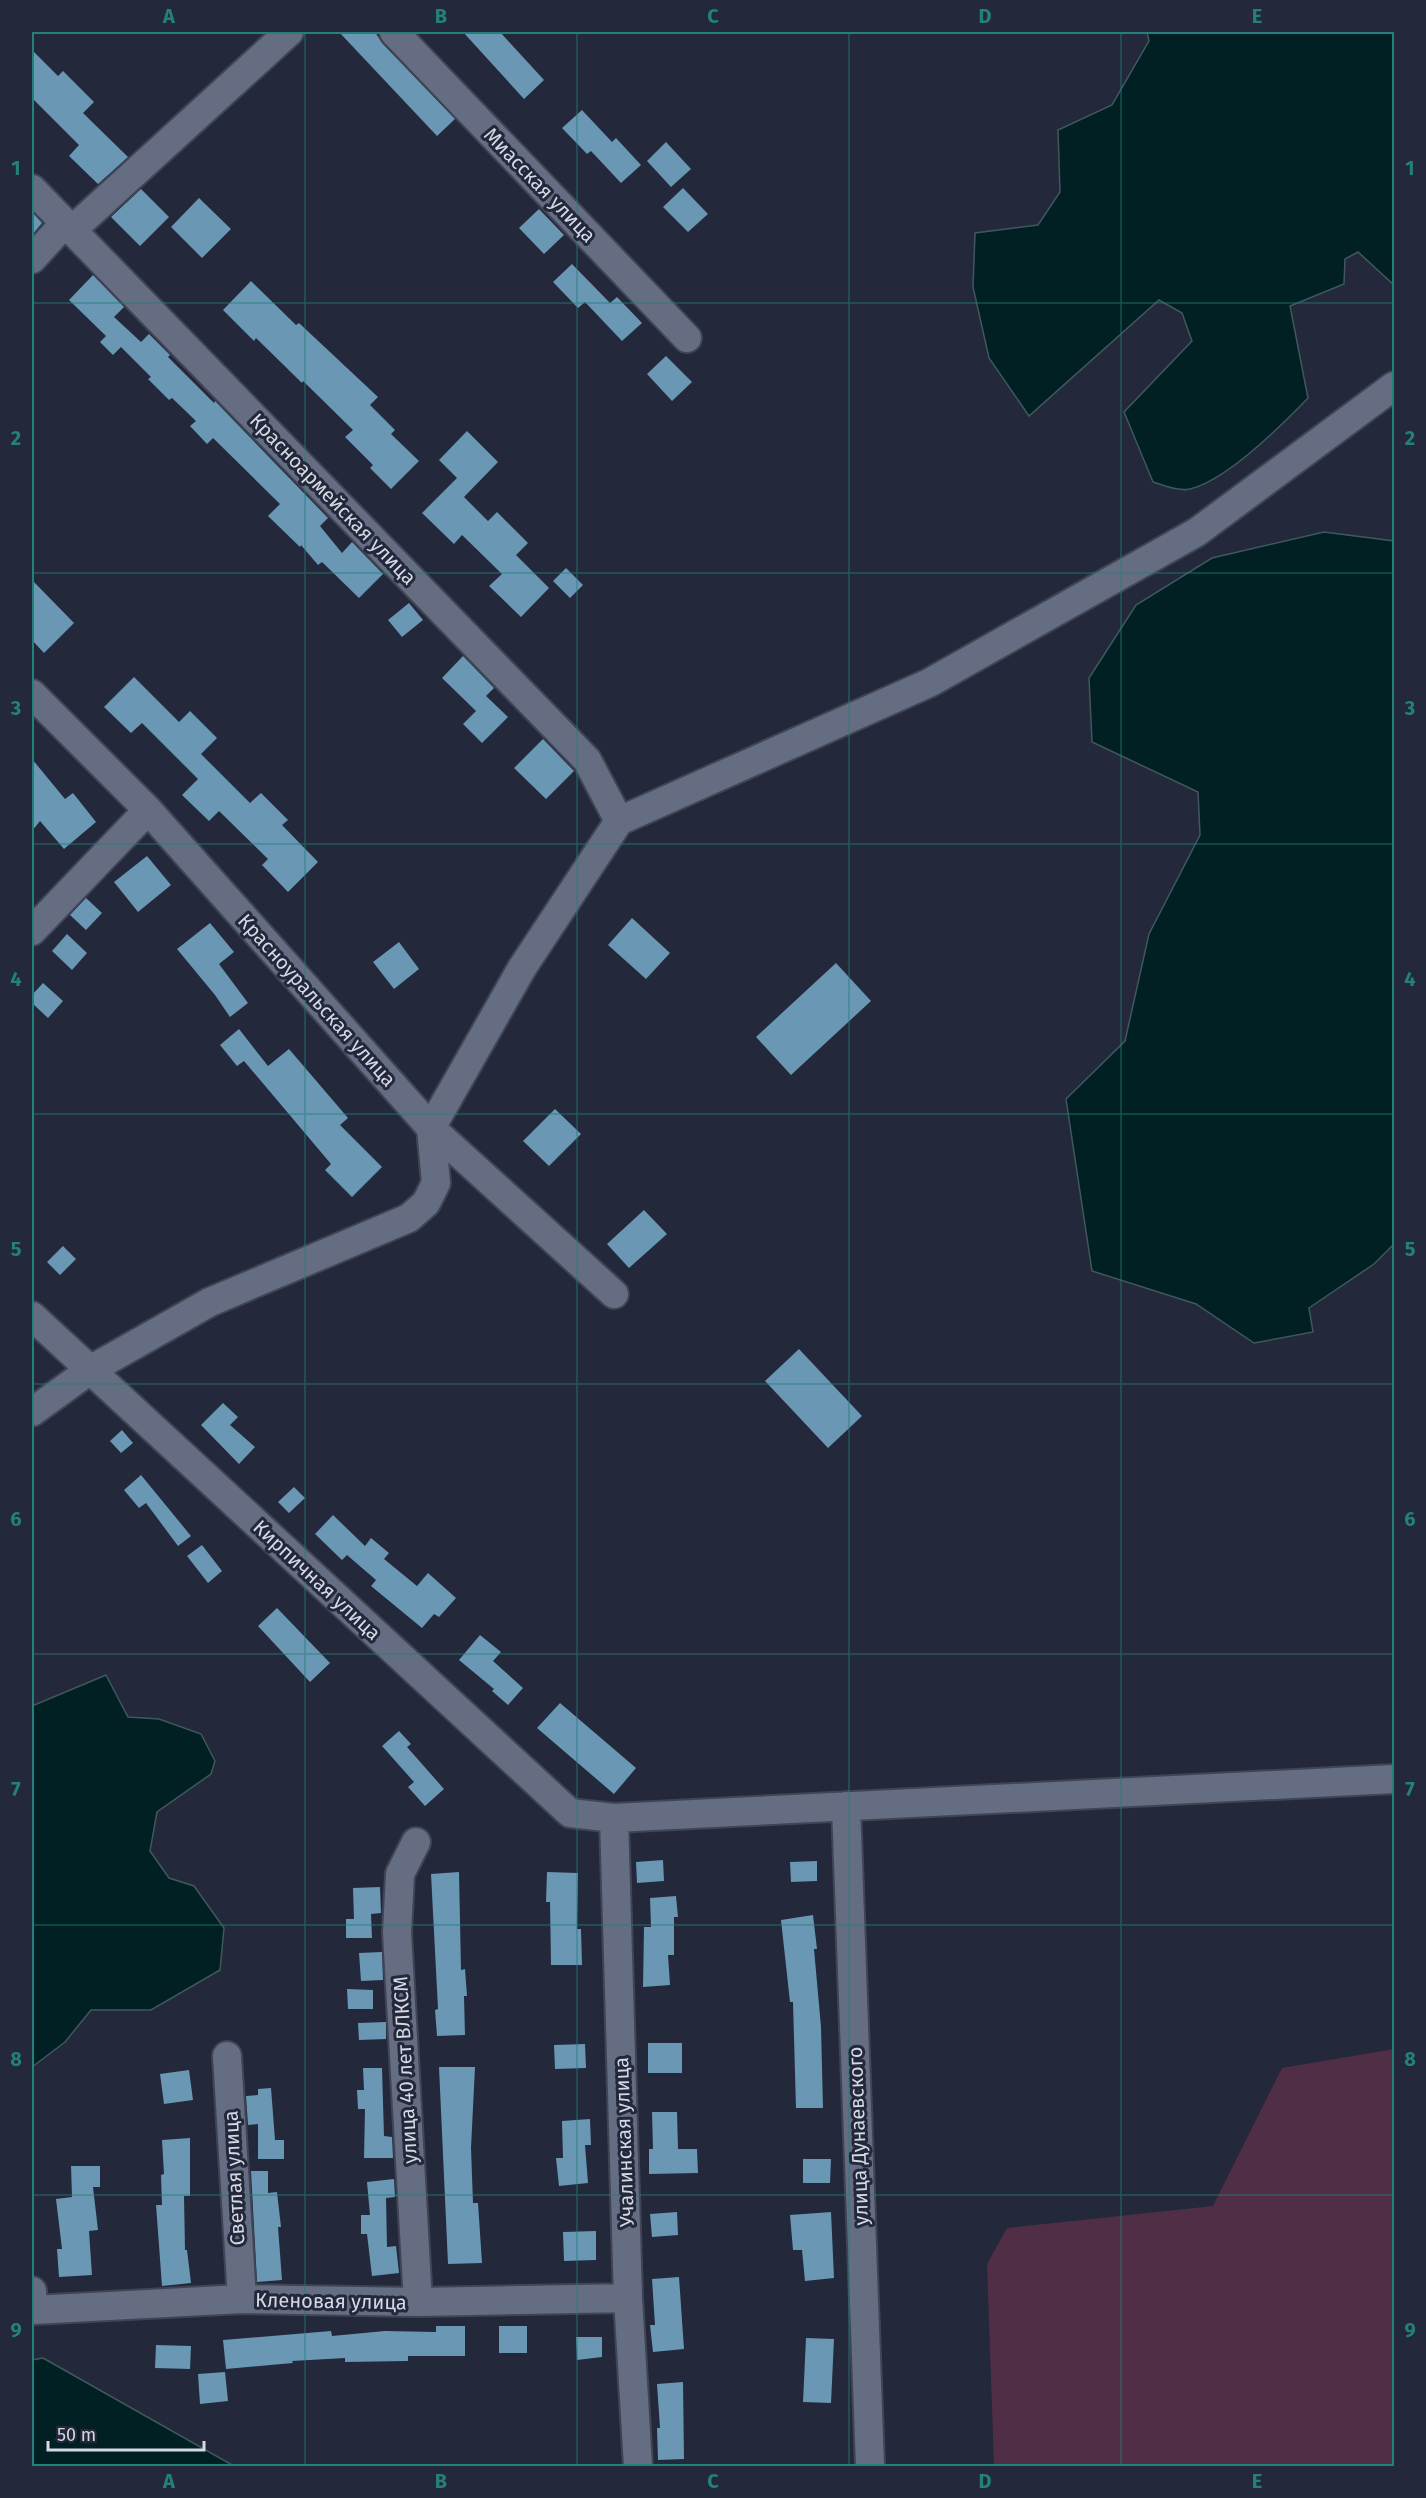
<svg xmlns="http://www.w3.org/2000/svg" width="1426" height="2498" viewBox="0 0 1426 2498" font-family="'Fira Sans',sans-serif">
<style>
.green{fill:#502e46}
.water{fill:#002023;stroke:#40585d;stroke-width:1.5}
.building{fill:#6a97b3}
.lines{fill:none;stroke-linecap:round;stroke-linejoin:round}
.minor-casing{stroke:#404555;stroke-width:32}
.minor{stroke:#656d83;stroke-width:28}
.grid{fill:none;stroke:#23807a;stroke-width:1.5;stroke-opacity:0.55}
.labels{text-anchor:middle;dominant-baseline:central;stroke-width:6;stroke-linejoin:round;paint-order:stroke}
.street-label{font-size:20px;fill:#d4d9e5;stroke:#23283b}
.neatline{fill:none;stroke:#23807a;stroke-width:2}
.grid-label{font-size:20px;text-anchor:middle;font-weight:bold;fill:#23807a}
</style>
<rect width="100%" height="100%" fill="#23283b"/>
<path class="green" d="M 1394,2049 L 1394,2466 L 994,2466 L 987,2264 L 1007,2228 L 1213,2206 L 1282,2068 Z"/>
<path class="water" d="M 1147,32 L 1394,32 L 1394,285 L 1358,252 L 1345,259 L 1344,284 L 1290,306 L 1308,398 C 1281,426 1227,480 1190,489 C 1180,492 1163,485 1153,482 L 1124,412 L 1192,341 L 1182,313 L 1159,300 L 1029,416 L 989,358 L 973,287 L 975,233 L 1038,225 L 1060,192 L 1058,130 L 1112,105 L 1149,41 Z
M 1324,532 L 1394,541 L 1394,1244 L 1374,1264 L 1309,1308 L 1313,1332 L 1254,1343 L 1196,1304 L 1092,1271 L 1066,1099 L 1125,1041 L 1149,934 L 1200,835 L 1198,792 L 1092,742 L 1089,678 L 1136,605 L 1212,558 Z
M 106,1675 L 128,1717 L 159,1719 L 201,1734 L 215,1761 L 211,1774 L 157,1812 L 150,1851 L 169,1878 L 194,1886 L 224,1928 L 220,1970 L 151,2010 L 91,2010 L 65,2042 L 32,2067 L 32,1706 Z
M 43,2358 L 234,2466 L 32,2466 L 32,2360 Z"/>
<path class="building" d="M 339,32 L 375,32 L 382,43 L 455,119 L 437,136 Z
M 463,32 L 500,32 L 544,80 L 524,99 Z
M 32,50 L 58,76 L 63,71 L 94,102 L 83,113 L 128,157 L 98,184 L 69,156 L 79,145 L 32,98 Z
M 582,110 L 612,142 L 616,138 L 641,165 L 621,183 L 591,151 L 587,154 L 562,128 Z
M 666,142 L 691,169 L 671,187 L 647,161 Z
M 683,188 L 708,214 L 688,232 L 663,207 Z
M 141,189 L 169,217 L 140,246 L 111,217 Z
M 199,198 L 231,229 L 202,258 L 171,227 Z
M 539,209 L 564,235 L 544,254 L 519,228 Z
M 32,212 L 42,223 L 32,235 Z
M 572,264 L 610,303 L 617,297 L 642,323 L 622,341 L 585,302 L 578,308 L 553,282 Z
M 93,275 L 124,307 L 114,317 L 141,342 L 149,334 L 170,355 L 168,357 L 214,403 L 215,401 L 328,518 L 320,526 L 342,553 L 352,542 L 383,574 L 359,598 L 322,562 L 318,565 L 301,545 L 300,547 L 268,516 L 280,504 L 213,438 L 207,444 L 190,426 L 196,421 L 172,398 L 169,400 L 148,379 L 151,377 L 121,347 L 113,355 L 100,342 L 106,336 L 69,300 Z
M 251,281 L 296,325 L 299,323 L 378,397 L 370,405 L 395,430 L 391,434 L 419,461 L 391,489 L 370,468 L 373,465 L 345,437 L 353,430 L 303,381 L 302,383 L 256,338 L 254,341 L 223,310 Z
M 666,356 L 692,382 L 672,401 L 647,374 Z
M 467,431 L 498,462 L 464,497 L 488,521 L 497,512 L 528,543 L 516,555 L 549,588 L 521,617 L 489,586 L 502,574 L 462,535 L 454,544 L 422,513 L 457,478 L 439,460 Z
M 566,568 L 583,585 L 570,598 L 553,581 Z
M 32,580 L 74,623 L 44,653 L 32,640 Z
M 409,603 L 423,620 L 402,637 L 388,620 Z
M 463,656 L 494,688 L 486,696 L 508,717 L 482,743 L 463,724 L 476,711 L 442,678 Z
M 134,677 L 179,722 L 190,711 L 217,738 L 201,754 L 250,803 L 261,793 L 288,820 L 282,825 L 318,862 L 288,892 L 262,865 L 268,859 L 219,811 L 209,821 L 182,795 L 198,779 L 142,723 L 131,733 L 104,707 Z
M 543,739 L 574,771 L 546,799 L 514,768 Z
M 32,759 L 65,799 L 73,793 L 96,822 L 64,849 L 40,821 L 32,831 Z
M 147,856 L 171,885 L 138,912 L 114,882 Z
M 86,898 L 102,913 L 86,930 L 70,915 Z
M 632,918 L 670,953 L 646,979 L 608,945 Z
M 210,923 L 234,952 L 219,964 L 248,1003 L 230,1017 L 215,995 L 177,949 Z
M 67,934 L 87,953 L 72,970 L 52,951 Z
M 399,942 L 419,969 L 394,989 L 373,962 Z
M 836,963 L 871,1001 L 791,1075 L 756,1037 Z
M 43,983 L 63,1001 L 48,1018 L 32,1003 L 32,995 Z
M 239,1029 L 268,1066 L 289,1049 L 348,1118 L 340,1125 L 382,1167 L 352,1197 L 325,1170 L 331,1164 L 244,1061 L 237,1066 L 220,1045 Z
M 555,1109 L 581,1134 L 549,1166 L 523,1141 Z
M 644,1210 L 667,1234 L 629,1268 L 607,1244 Z
M 63,1246 L 76,1259 L 60,1275 L 47,1262 Z
M 799,1349 L 862,1416 L 828,1448 L 765,1381 Z
M 223,1403 L 238,1417 L 230,1425 L 255,1447 L 239,1464 L 201,1425 Z
M 122,1430 L 133,1443 L 121,1453 L 110,1441 Z
M 141,1475 L 191,1536 L 178,1546 L 146,1503 L 139,1508 L 124,1490 Z
M 294,1487 L 305,1498 L 289,1513 L 278,1502 Z
M 333,1515 L 365,1546 L 371,1538 L 389,1553 L 384,1559 L 417,1586 L 428,1573 L 456,1598 L 439,1617 L 434,1614 L 422,1628 L 371,1586 L 376,1580 L 347,1555 L 342,1560 L 315,1534 Z
M 202,1545 L 222,1571 L 208,1583 L 187,1556 Z
M 277,1608 L 330,1663 L 310,1682 L 258,1626 Z
M 480,1635 L 501,1652 L 493,1661 L 523,1688 L 508,1705 L 492,1691 L 494,1689 L 459,1660 Z
M 560,1703 L 636,1768 L 614,1794 L 537,1728 Z
M 399,1731 L 411,1744 L 407,1747 L 444,1789 L 425,1806 L 408,1787 L 414,1782 L 382,1746 Z
M 663,1860 L 664,1881 L 637,1883 L 636,1862 Z
M 817,1861 L 817,1881 L 791,1882 L 790,1862 Z
M 459,1872 L 461,1970 L 465,1969 L 467,1996 L 464,1996 L 465,2035 L 437,2036 L 435,2010 L 438,2009 L 431,1874 Z
M 547,1872 L 578,1873 L 577,1929 L 581,1929 L 582,1965 L 551,1965 L 550,1902 L 546,1902 Z
M 380,1887 L 381,1913 L 371,1914 L 372,1938 L 346,1938 L 346,1919 L 354,1919 L 353,1888 Z
M 676,1896 L 678,1917 L 674,1917 L 674,1955 L 668,1955 L 670,1985 L 643,1987 L 644,1927 L 651,1927 L 650,1898 Z
M 813,1915 L 817,1949 L 814,1949 L 821,2027 L 823,2108 L 796,2108 L 793,2002 L 790,2002 L 781,1920 Z
M 382,1952 L 383,1980 L 361,1981 L 359,1953 Z
M 347,1989 L 373,1990 L 373,2009 L 348,2009 Z
M 386,2022 L 386,2039 L 359,2040 L 358,2023 Z
M 648,2043 L 682,2043 L 682,2073 L 648,2073 Z
M 585,2044 L 586,2068 L 555,2069 L 554,2045 Z
M 439,2067 L 475,2067 L 471,2148 L 473,2203 L 478,2203 L 482,2263 L 448,2264 Z
M 363,2068 L 382,2068 L 384,2136 L 392,2137 L 393,2158 L 364,2158 L 365,2109 L 358,2109 L 357,2090 L 364,2090 Z
M 189,2070 L 193,2100 L 164,2104 L 160,2074 Z
M 271,2088 L 275,2140 L 284,2140 L 284,2159 L 258,2159 L 258,2124 L 248,2125 L 246,2096 L 258,2095 L 258,2089 Z
M 652,2112 L 677,2112 L 678,2149 L 697,2149 L 698,2173 L 649,2174 L 649,2149 L 653,2149 Z
M 590,2119 L 591,2145 L 585,2145 L 588,2183 L 559,2186 L 556,2158 L 563,2158 L 562,2121 Z
M 190,2138 L 190,2196 L 184,2196 L 185,2250 L 187,2250 L 191,2283 L 162,2286 L 156,2205 L 162,2205 L 161,2175 L 164,2174 L 162,2140 Z
M 803,2159 L 831,2159 L 830,2183 L 803,2183 Z
M 71,2166 L 100,2166 L 100,2187 L 93,2187 L 98,2230 L 89,2231 L 92,2275 L 59,2277 L 57,2249 L 62,2249 L 56,2199 L 72,2197 Z
M 251,2171 L 268,2171 L 268,2193 L 277,2192 L 281,2227 L 278,2227 L 282,2280 L 257,2282 Z
M 394,2179 L 395,2197 L 386,2198 L 387,2247 L 396,2246 L 399,2273 L 372,2276 L 367,2234 L 361,2234 L 361,2215 L 370,2215 L 367,2182 Z
M 677,2212 L 678,2235 L 652,2237 L 650,2214 Z
M 831,2212 L 834,2278 L 805,2281 L 802,2250 L 793,2250 L 790,2215 Z
M 596,2231 L 596,2260 L 564,2261 L 563,2232 Z
M 679,2277 L 684,2349 L 653,2352 L 650,2325 L 655,2325 L 652,2279 Z
M 436,2326 L 465,2326 L 465,2356 L 408,2356 L 408,2361 L 345,2362 L 345,2358 L 292,2361 L 293,2363 L 226,2369 L 223,2340 L 331,2331 L 332,2336 L 385,2331 L 436,2332 Z
M 499,2326 L 527,2326 L 527,2353 L 499,2353 Z
M 576,2337 L 602,2337 L 602,2357 L 577,2360 Z
M 806,2338 L 834,2339 L 831,2403 L 803,2402 Z
M 156,2345 L 191,2346 L 190,2369 L 155,2368 Z
M 225,2372 L 228,2401 L 200,2404 L 198,2374 Z
M 683,2382 L 684,2459 L 658,2460 L 657,2428 L 660,2428 L 657,2384 Z"/>
<g class="lines">
<defs>
<path id="minor" d="M 394,32 L 687,338
M 32,189 L 587,760 L 619,821
M 72,230 L 289,32
M 32,259 L 65,223
M 32,694 L 148,810 L 431,1128 L 614,1294
M 32,931 L 148,810
M 32,1316 L 570,1813 L 614,1818 L 1394,1779
M 32,1412 L 90,1370 L 210,1302 L 409,1218 L 426,1203 L 436,1183 L 431,1128 L 522,968 L 619,821 L 929,683 L 1197,532 L 1394,386
M 846,1806 L 870,2466
M 614,1818 L 628,2298 L 638,2466
M 416,1842 L 400,1874 L 397,1933 L 418,2302
M 227,2056 L 242,2299
M 32,2291 L 33,2310 L 242,2299 L 418,2302 L 628,2298"/>
</defs>
<use href="#minor" class="minor-casing"/>
<use href="#minor" class="minor"/>
</g>
<path class="grid" d="M 305,32 L 305,2466M 577,32 L 577,2466M 849,32 L 849,2466M 1121,32 L 1121,2466M 32,303 L 1394,303M 32,573 L 1394,573M 32,844 L 1394,844M 32,1114 L 1394,1114M 32,1384 L 1394,1384M 32,1654 L 1394,1654M 32,1925 L 1394,1925M 32,2195 L 1394,2195"/>
<g class="labels">
<g class="street-label">
<text transform="translate(540 185) rotate(46)">Миасская улица</text>
<text transform="translate(333 499) rotate(46)">Красноармейская улица</text>
<text transform="translate(317 1000) rotate(48)">Красноуральская улица</text>
<text transform="translate(317 1580) rotate(43)">Кирпичная улица</text>
<text transform="translate(405 2070) rotate(-93)">улица 40 лет ВЛКСМ</text>
<text transform="translate(858 2136) rotate(-92)">улица Дунаевского</text>
<text transform="translate(624 2142) rotate(-92)">Учалинская улица</text>
<text transform="translate(234 2178) rotate(-93)">Светлая улица</text>
<text transform="translate(331 2301) rotate(1)">Кленовая улица</text>
</g>
</g>
<rect width="1426" height="2498" fill="none" stroke="#23283b" stroke-width="66"/>
<path d="M48 2441v9h156v-9" fill="none" stroke="#d4d9e5" stroke-width="3"/>
<text x="57" y="2441" font-size="18" fill="#d4d9e5" stroke="#23283b" stroke-width="4.5" paint-order="stroke">50 m</text>
<rect x="33" y="33" width="1360" height="2432" class="neatline"/>
<g class="grid-label">
<text x="169" y="23">A</text>
<text x="441" y="23">B</text>
<text x="713" y="23">C</text>
<text x="985" y="23">D</text>
<text x="1257" y="23">E</text>
<text x="16" y="175">1</text>
<text x="1410" y="175">1</text>
<text x="16" y="445">2</text>
<text x="1410" y="445">2</text>
<text x="16" y="715">3</text>
<text x="1410" y="715">3</text>
<text x="16" y="986">4</text>
<text x="1410" y="986">4</text>
<text x="16" y="1256">5</text>
<text x="1410" y="1256">5</text>
<text x="16" y="1526">6</text>
<text x="1410" y="1526">6</text>
<text x="16" y="1796">7</text>
<text x="1410" y="1796">7</text>
<text x="16" y="2066">8</text>
<text x="1410" y="2066">8</text>
<text x="16" y="2337">9</text>
<text x="1410" y="2337">9</text>
<text x="169" y="2488">A</text>
<text x="441" y="2488">B</text>
<text x="713" y="2488">C</text>
<text x="985" y="2488">D</text>
<text x="1257" y="2488">E</text>
</g>
</svg>
